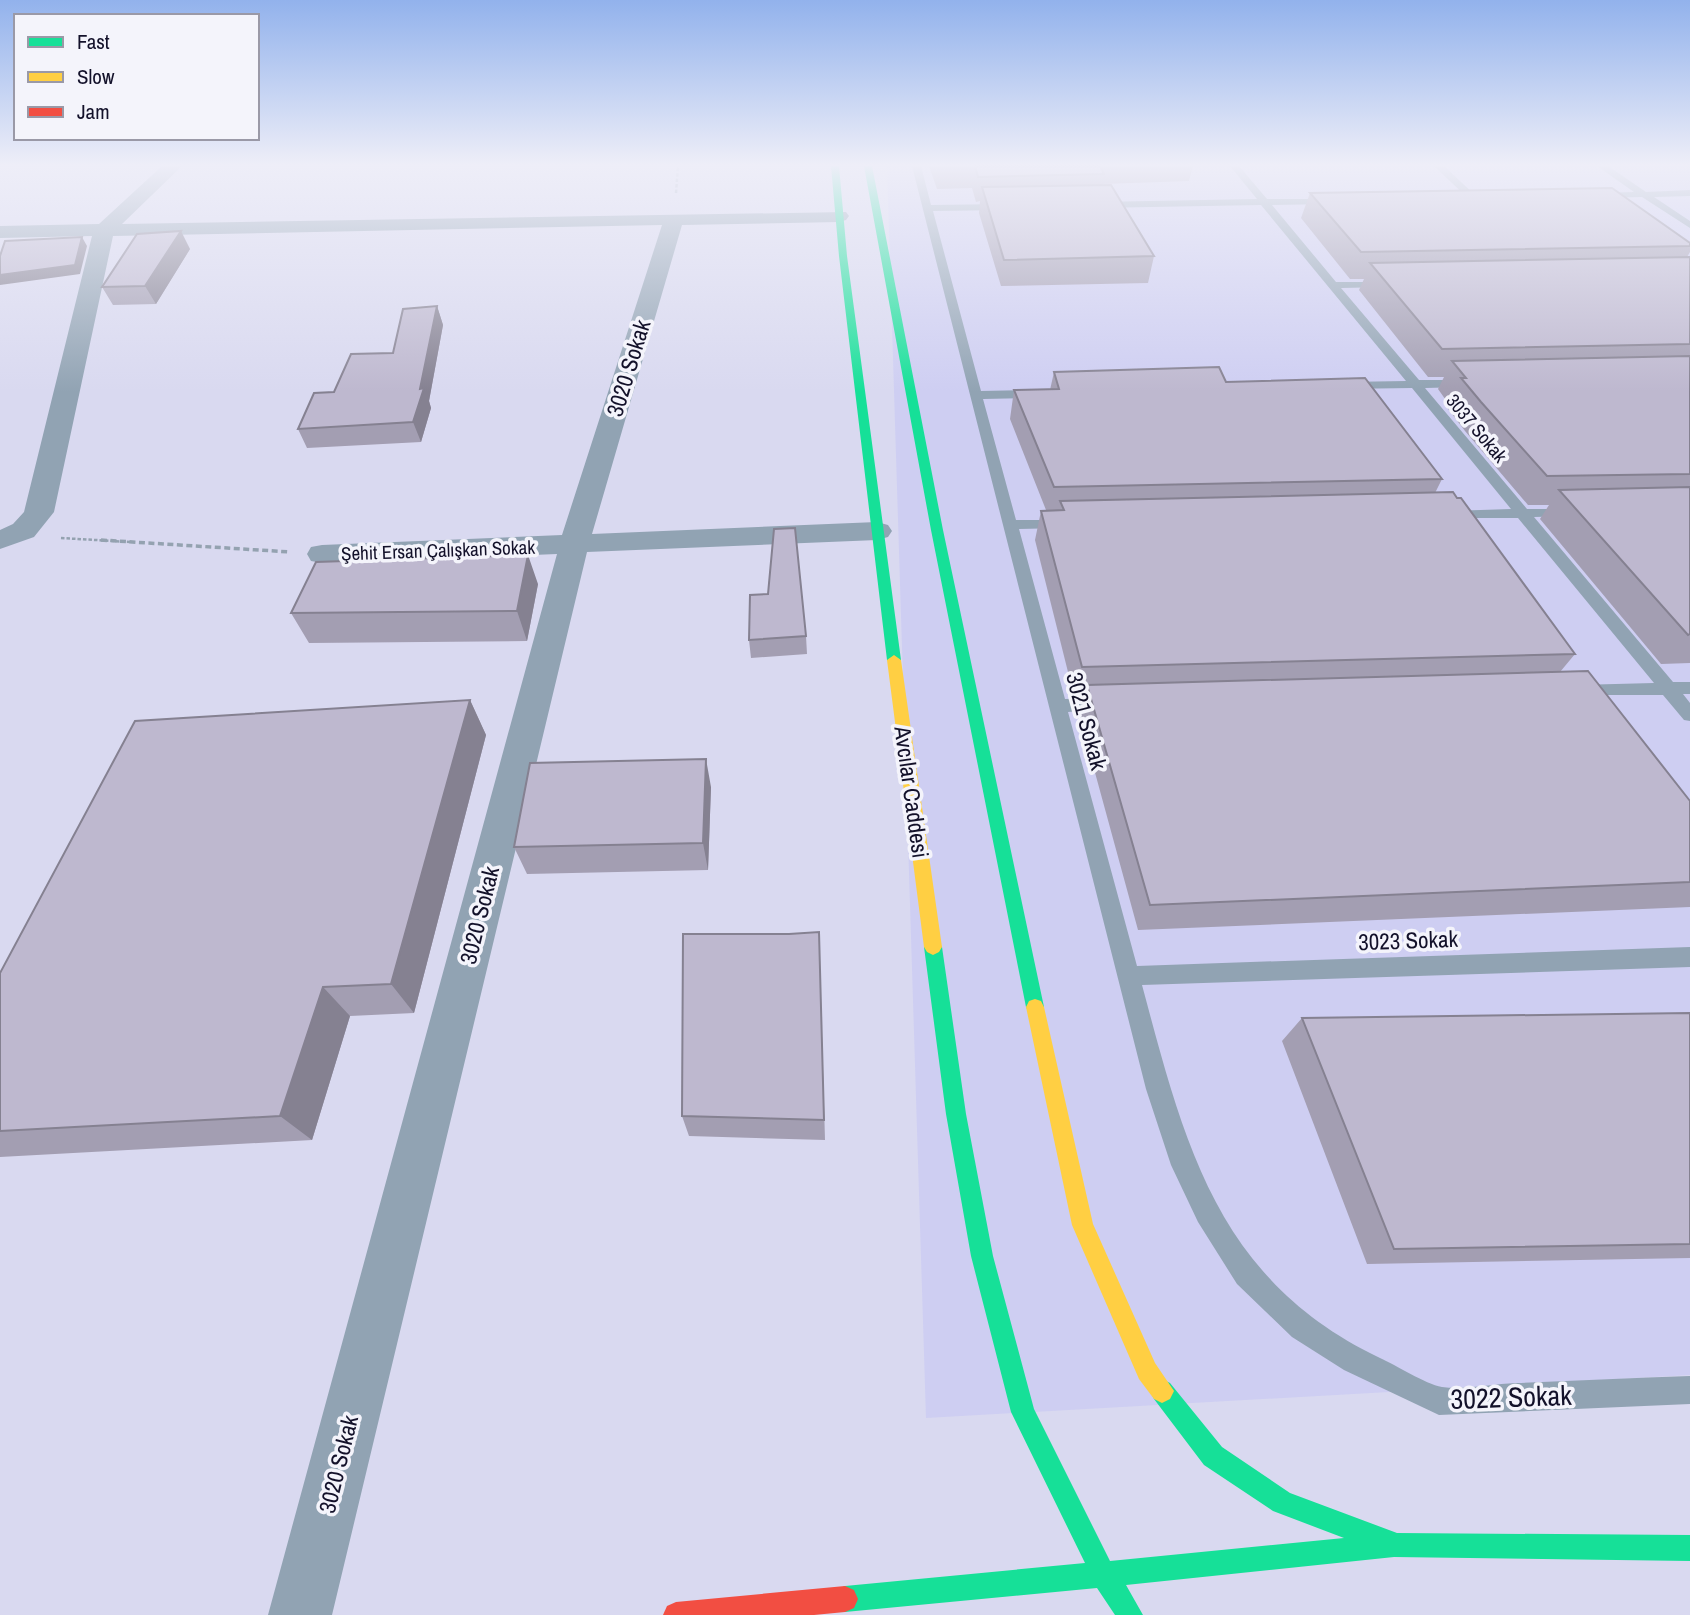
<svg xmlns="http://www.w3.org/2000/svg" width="1690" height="1615" viewBox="0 0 1690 1615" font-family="'Archivo Narrow',sans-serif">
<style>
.built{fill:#cecef2}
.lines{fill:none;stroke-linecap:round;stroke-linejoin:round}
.path-far1{stroke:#94a2b0;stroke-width:2.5;stroke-dasharray:3.5 2;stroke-linecap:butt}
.path{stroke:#94a2b0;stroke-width:3.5;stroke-dasharray:6 3.5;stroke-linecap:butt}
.lane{fill:#91a3b3;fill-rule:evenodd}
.street{fill:#91a3b3;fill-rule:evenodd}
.fast{fill:#16e098;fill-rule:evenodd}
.slow{fill:#ffcf43;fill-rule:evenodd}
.jam{fill:#f24e42;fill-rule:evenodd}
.wall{fill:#a39eb2}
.shaded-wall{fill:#858191}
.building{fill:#beb8cf;stroke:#858191;stroke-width:2}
.labels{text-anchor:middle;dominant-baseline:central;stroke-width:7;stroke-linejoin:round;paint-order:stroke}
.far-street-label{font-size:19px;fill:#13112a;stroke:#f4f4fb}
.street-label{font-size:23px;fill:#13112a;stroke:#f4f4fb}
.near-street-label{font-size:28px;fill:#13112a;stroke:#f4f4fb}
</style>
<rect width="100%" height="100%" fill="#d9d9f0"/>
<path class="built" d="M 887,166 L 1690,166 L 1690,1375 L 926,1418 Z"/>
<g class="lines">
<path class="path-far1" d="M 676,193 L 678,166
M 61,538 L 130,542"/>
<path class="path" d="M 101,540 L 290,552"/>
<path class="lane" d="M 912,166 L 921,166 L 931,205 L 1007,204 L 1012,207 L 1007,210 L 933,211 L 981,391 L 1038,390 L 1044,394 L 1038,398 L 983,399 L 1016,520 L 1063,520 L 1070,524 L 1063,528 L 1019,529 L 1065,699 L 1106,698 L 1112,700 L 1115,704 L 1112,708 L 1068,712 L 1137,966 L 1690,947 L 1690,967 L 1142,985 C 1185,1145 1217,1280 1380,1358 C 1396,1365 1425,1384 1442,1387 C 1465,1390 1492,1384 1516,1383 C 1574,1381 1632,1378 1690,1376 L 1690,1404 L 1439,1415 L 1344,1370 L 1292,1337 L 1237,1284 L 1198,1222 L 1171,1165 L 1146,1089 Z
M 1230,166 L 1239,166 L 1267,199 L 1335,199 L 1337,201 L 1332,204 L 1272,205 L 1336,282 L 1392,282 L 1393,284 L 1388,287 L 1341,288 L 1419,380 L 1469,380 L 1471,383 L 1465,387 L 1425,388 L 1527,509 L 1575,509 L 1577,512 L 1575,515 L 1570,516 L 1534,517 L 1673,682 L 1690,682 L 1690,694 L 1683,694 L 1690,703 L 1690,721 L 1684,720 L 1663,695 L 1571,695 L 1568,691 L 1577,685 L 1654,683 L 1518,518 L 1445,518 L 1443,515 L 1450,511 L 1511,509 L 1412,388 L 1341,389 L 1339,386 L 1345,382 L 1406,381 L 1261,205 L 1096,208 L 1091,205 L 1096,202 L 1257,199 Z
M 1434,166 L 1444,166 L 1477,197 L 1477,201 L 1471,201 Z
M 1597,166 L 1608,166 L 1646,192 L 1690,190 L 1690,196 L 1654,197 L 1690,221 L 1690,228 L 1642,197 L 1594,198 L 1594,194 L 1597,193 L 1634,192 Z"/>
<path class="street" d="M 162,166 L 182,166 L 122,224 L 846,212 L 849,216 L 846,220 L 839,222 L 682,225 L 592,534 L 877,522 L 888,525 L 892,531 L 888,537 L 877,540 L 587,552 L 332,1615 L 268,1615 L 557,554 L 322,563 L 311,561 L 307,554 L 311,547 L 322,545 L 562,535 L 662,225 L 113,236 L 54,512 L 34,537 L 0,549 L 0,530 L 13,524 L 24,512 L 92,236 L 0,238 L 0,226 L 99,224 Z"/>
<path class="fast" d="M 831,166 L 839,166 L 847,256 L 901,660 L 894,665 L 887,660 L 839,256 Z
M 864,166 L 872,166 L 943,530 L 1044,1007 L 1041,1013 L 1035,1015 L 1029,1013 L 1026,1007 L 931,530 Z
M 933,939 L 939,942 L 942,947 L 966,1114 L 993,1256 L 1034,1409 L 1110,1561 L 1344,1538 L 1273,1511 L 1204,1465 L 1154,1399 L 1150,1391 L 1154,1383 L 1162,1379 L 1170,1383 L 1222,1447 L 1290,1493 L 1397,1533 L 1690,1535 L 1690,1561 L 1394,1557 L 1126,1585 L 1143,1615 L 1115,1615 L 1097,1588 L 845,1612 L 836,1608 L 832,1599 L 836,1590 L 845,1586 L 1085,1563 L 1011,1412 L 971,1256 L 946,1114 L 924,947 L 927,942 Z"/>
<path class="slow" d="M 894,655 L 901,660 L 942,947 L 939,952 L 933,955 L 927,952 L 924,947 L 887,660 Z
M 1035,999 L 1041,1001 L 1044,1007 L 1093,1224 L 1155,1363 L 1174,1391 L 1170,1399 L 1162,1403 L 1154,1399 L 1139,1379 L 1072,1225 L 1026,1007 L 1029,1001 Z"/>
<path class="jam" d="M 845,1586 L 854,1590 L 858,1599 L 854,1608 L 845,1612 L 814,1615 L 663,1615 L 667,1606 L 676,1602 Z"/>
</g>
<path class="wall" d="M 929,166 L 1193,166 L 1189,181 L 1103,184 L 1154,256 L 1148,283 L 1001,286 L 979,213 L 980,201 L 976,202 L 972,188 L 937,189 Z
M 1310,193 L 1690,243 L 1690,252 L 1687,257 L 1690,257 L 1690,663 L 1661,664 L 1540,519 L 1549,505 L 1528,505 L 1465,431 L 1446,406 L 1448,403 L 1438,389 L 1444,377 L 1428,377 L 1359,290 L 1364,279 L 1350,279 L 1301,218 Z
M 190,249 L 156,304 L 113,305 L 102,287 Z
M 437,306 L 443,325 L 429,401 L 431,408 L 421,442 L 307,448 L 298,429 L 334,392 L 393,353 Z
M 1054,372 L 1226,382 L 1442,479 L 1435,493 L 1575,654 L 1560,672 L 1690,801 L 1690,907 L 1138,930 L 1079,714 L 1084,696 L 1074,696 L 1035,540 L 1041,511 L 1046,510 L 1010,419 L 1014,390 L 1050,390 Z
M 538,584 L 527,641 L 309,643 L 291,613 Z
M 768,594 L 806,636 L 807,654 L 751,658 L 749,640 Z
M 470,700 L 486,735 L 414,1013 L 350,1016 L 312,1140 L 0,1157 L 0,973 Z
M 711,787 L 708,870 L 527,874 L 514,847 Z
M 819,932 L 825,1140 L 689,1136 L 682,1116 L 789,934 Z
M 1690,1013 L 1690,1258 L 1367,1264 L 1282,1041 L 1302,1018 Z"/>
<path class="shaded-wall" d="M 181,231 L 190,249 L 156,304 L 145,286 Z
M 82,237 L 87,246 L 80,274 L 0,285 L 0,275 Z
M 437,306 L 443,325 L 429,401 L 431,408 L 421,442 L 413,422 Z
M 528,555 L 538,584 L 527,641 L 517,611 Z
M 470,700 L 486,735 L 414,1013 L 391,984 Z
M 706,759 L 711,787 L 708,870 L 703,843 Z
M 323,987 L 350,1016 L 312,1140 L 280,1116 Z"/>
<path class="building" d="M 975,166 L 1100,166 L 1104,174 L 978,177 Z
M 1111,185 L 1154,256 L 1004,260 L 982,187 Z
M 1612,188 L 1690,243 L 1690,246 L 1361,252 L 1310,193 Z
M 181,231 L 145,286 L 102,287 L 137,234 Z
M 82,237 L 75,265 L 0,275 L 0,256 L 5,241 Z
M 1690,257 L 1690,344 L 1442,349 L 1370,263 Z
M 437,306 L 420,389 L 424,388 L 413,422 L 298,429 L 314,393 L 334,392 L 351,354 L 393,353 L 403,309 Z
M 1690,356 L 1690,474 L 1547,476 L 1481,402 L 1461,378 L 1466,378 L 1452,361 Z
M 1219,367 L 1226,382 L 1365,378 L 1442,479 L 1054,487 L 1014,390 L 1059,389 L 1054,372 Z
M 1690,487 L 1690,634 L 1688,635 L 1559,490 Z
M 1453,492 L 1457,498 L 1461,498 L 1575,654 L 1082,667 L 1041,511 L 1064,510 L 1060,501 Z
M 795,528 L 806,636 L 749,640 L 750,595 L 768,594 L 774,529 Z
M 528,555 L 517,611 L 291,613 L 316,562 Z
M 1588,671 L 1690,801 L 1690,882 L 1150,905 L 1087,685 Z
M 470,700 L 391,984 L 323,987 L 280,1116 L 0,1131 L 0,973 L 135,721 Z
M 706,759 L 703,843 L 514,847 L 530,763 Z
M 819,932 L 824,1120 L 682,1116 L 683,934 L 789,934 Z
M 1690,1013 L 1690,1244 L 1394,1249 L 1302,1018 Z"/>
<linearGradient id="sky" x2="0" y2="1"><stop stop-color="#92b2ec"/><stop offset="0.42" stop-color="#eeeef8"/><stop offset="1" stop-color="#eeeef8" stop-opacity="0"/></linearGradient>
<rect width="1690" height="392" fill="url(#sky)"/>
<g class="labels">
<g class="far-street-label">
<text transform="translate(1477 428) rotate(50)">3037 Sokak</text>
<text transform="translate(438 550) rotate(-2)">Şehit Ersan Çalışkan Sokak</text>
</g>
<g class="street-label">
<text transform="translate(628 368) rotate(-73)">3020 Sokak</text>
<text transform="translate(1087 721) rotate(75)">3021 Sokak</text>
<text transform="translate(912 792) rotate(82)">Avcılar Caddesi</text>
<text transform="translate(479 915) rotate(-76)">3020 Sokak</text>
<text transform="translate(1408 940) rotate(-2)">3023 Sokak</text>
<text transform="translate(338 1464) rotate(-76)">3020 Sokak</text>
</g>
<g class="near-street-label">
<text transform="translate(1511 1397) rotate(-2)">3022 Sokak</text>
</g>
</g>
<rect x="14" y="14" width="245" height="126" fill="#f4f4fb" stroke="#9a99a7" stroke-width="2"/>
<rect x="28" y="37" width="35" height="10" fill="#16e098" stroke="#9a99a7" stroke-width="2"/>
<text x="77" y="49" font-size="21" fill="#13112a">Fast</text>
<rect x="28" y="72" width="35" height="10" fill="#ffcf43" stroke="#9a99a7" stroke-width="2"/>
<text x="77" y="84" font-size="21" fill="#13112a">Slow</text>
<rect x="28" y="107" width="35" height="10" fill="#f24e42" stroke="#9a99a7" stroke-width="2"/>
<text x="77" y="119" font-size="21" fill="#13112a">Jam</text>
</svg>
